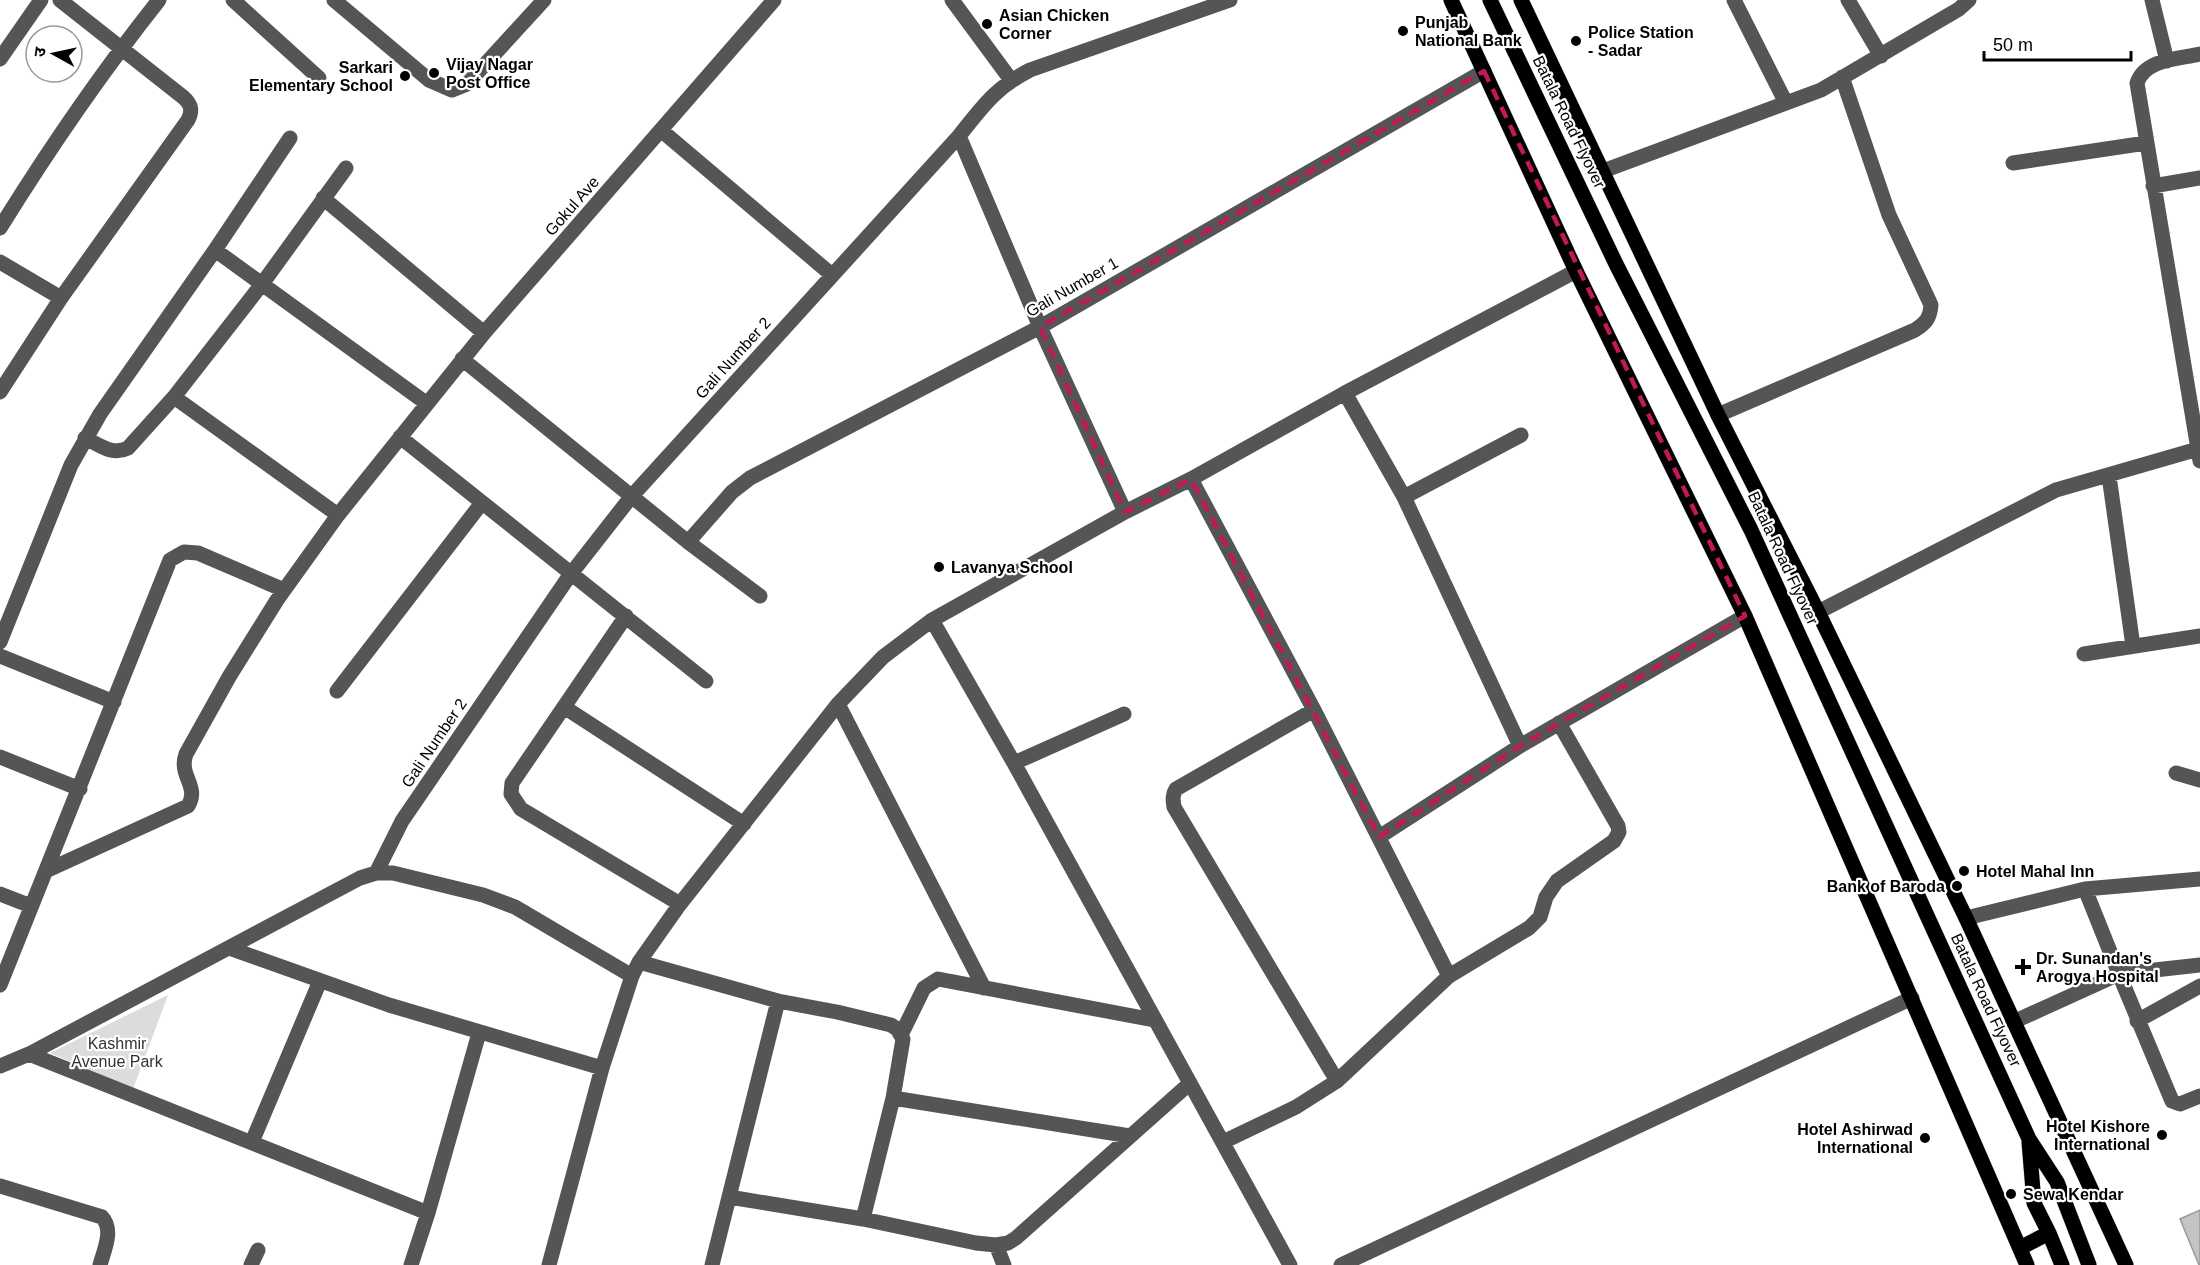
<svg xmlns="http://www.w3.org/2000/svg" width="2200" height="1265" viewBox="0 0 2200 1265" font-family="Helvetica,'Noto Sans Devanagari',sans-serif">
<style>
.green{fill:#dcdcdc}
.building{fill:#c4c4c4;stroke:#999;stroke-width:1.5}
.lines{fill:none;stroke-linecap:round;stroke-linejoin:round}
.major-casing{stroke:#dbdbdb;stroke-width:16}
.minor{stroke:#555;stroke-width:15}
.major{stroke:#000;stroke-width:15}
.marked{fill:none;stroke:#c2185b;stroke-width:4.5;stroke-dasharray:12 8;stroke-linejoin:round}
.poi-dot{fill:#000;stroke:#fff;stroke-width:2}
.labels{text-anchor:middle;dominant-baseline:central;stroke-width:4.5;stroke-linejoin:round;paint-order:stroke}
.poi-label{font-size:16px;font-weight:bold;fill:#000;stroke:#fff;text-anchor:start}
.street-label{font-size:16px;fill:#000;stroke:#fff}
.park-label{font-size:16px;fill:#333;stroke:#fff}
</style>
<rect width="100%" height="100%" fill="#fff"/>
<path class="green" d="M 168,995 L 133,1089 L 50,1053 Z"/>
<path class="building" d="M 2200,1210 L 2200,1265 L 2199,1265 L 2180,1219 Z"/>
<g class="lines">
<defs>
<path id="major" d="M 1451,0 L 1576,271 L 1745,616 L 2027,1265
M 1490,0 L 1616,264 L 1751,530 L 2029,1139 L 2057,1182 L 2089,1265
M 1521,0 L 1718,415 L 1818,612 L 1966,918 L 2126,1265
M 2029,1142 L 2034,1203 L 2049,1233 L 2062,1265
M 2020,1248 L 2049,1233"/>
</defs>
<use href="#major" class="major-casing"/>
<path class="minor" d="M 233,0 L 319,78
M 334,0 L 429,80 L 452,90 L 467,84 L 544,0
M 952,0 L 1011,80
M 1734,0 L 1786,103
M 1848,0 L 1881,56
M 2152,0 L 2167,61
M 2200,54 C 2178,59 2145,59 2137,83 L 2198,449 L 2200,448
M 0,59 L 41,0
M 662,131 L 832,275
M 959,136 L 1040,327 L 1125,512
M 2013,163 L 2146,143
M 1603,171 L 1821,90 L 1959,9 L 1969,0
M 2153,186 L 2200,178
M 323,198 L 484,333
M 0,228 C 49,149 101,73 159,0
M 215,250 L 426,403
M 0,262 L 61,298
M 462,359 L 688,542 L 760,596
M 0,392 L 61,298 L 188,120 C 193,110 191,104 183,97 L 60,0
M 1345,393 L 1404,497 L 1520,746 L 1379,837
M 174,397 L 338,515
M 1718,415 L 1915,330 C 1926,323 1930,318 1931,305 L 1889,215 L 1842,77
M 400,437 L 706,681
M 85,438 C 100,445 112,456 128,448 L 174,397 L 262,284 L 346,168
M 2109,476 L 2133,646
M 1191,479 L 1314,710 L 1449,976
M 1404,497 L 1521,435
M 688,542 L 732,492 L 750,478 L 1040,327 L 1484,71
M 1818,612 L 2056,490 L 2198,449 L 2200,461
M 626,616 L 512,783 L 511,794 L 521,809 L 680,904
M 932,620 L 1014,763 L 1290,1265
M 0,642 L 71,465 L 100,414 L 215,250 L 290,138
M 2084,654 L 2200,636
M 0,656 L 114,702
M 337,691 L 481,504
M 838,704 L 984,988
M 564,707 L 744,824
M 1314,710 L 1176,789 C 1172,795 1173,800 1174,807 L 1337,1081
M 1520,746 L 1745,616
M 0,757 L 80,789
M 1014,763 L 1124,714
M 2176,773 L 2200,780
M 48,870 L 188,806 C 200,786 178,776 186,754 L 229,677 L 277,600 L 338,515 L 484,333 L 774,0
M 376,873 L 402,821 L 570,575 L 631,497 L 959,136 C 983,106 995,88 1030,70 L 1230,0
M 2085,889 L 2119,974 L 2200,965
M 0,894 L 31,906
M 1966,918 L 2085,889 L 2200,879
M 229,948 L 389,1005 L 602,1068
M 639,962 L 778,1001 L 837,1012 L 891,1025 L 897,1029 L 903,1039 L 893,1098 L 863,1219
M 0,985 L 170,560 L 184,552 L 198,553 L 284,590
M 2137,1021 L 2200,986
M 2013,1022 L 2119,974 L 2172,1101 L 2180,1104 L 2200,1096
M 901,1035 L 924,988 L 938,979 L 1154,1020
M 29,1054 L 428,1213
M 0,1066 L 29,1054 L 360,878 L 376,873 L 393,873 L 483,895 L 515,907 L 632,976
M 893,1098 L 1130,1136
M 252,1142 L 320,981
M 1223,1142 L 1296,1107 L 1337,1081 L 1449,976 L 1529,928 L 1540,917 L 1546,897 L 1557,881 L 1614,841 L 1619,832 L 1618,826 L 1559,723
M 0,1186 L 102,1217 C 114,1230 104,1250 100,1265
M 729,1197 L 863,1219 L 976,1243 L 996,1245 L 1008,1243 L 1016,1238 L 1189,1084
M 996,1245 L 1004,1265
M 251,1265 L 258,1250
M 411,1265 L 428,1213 L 479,1033
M 549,1265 L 602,1068 L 632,976 L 639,962 L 680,904 L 838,704 L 883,657 L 932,620 L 1125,512 L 1191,479 L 1345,393 L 1576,271
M 712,1265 L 778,1001
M 1341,1265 L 1912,998"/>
<use href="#major" class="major"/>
</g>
<path class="marked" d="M 1484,71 L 1745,616 L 1520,746 L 1379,837 L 1191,479 L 1125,512 L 1040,327 Z"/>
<g class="poi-dot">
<circle cx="987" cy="24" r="6"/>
<circle cx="1403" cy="31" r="6"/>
<circle cx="1576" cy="41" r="6"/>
<circle cx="434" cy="73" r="6"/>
<circle cx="405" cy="76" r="6"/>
<circle cx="939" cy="567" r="6"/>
<circle cx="1964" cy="871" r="6"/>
<circle cx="1957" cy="886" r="6"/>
<path d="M2020 958h6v6h6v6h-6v6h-6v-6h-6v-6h6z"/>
<circle cx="2162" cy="1135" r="6"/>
<circle cx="1925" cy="1138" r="6"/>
<circle cx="2011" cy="1194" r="6"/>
</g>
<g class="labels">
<g class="poi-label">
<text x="999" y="15">Asian Chicken<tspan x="999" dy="18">Corner</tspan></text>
<text x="1415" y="22">Punjab<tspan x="1415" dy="18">National Bank</tspan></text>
<text x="1588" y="32">Police Station<tspan x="1588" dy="18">- Sadar</tspan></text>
<text x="446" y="64">Vijay Nagar<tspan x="446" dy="18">Post Office</tspan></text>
<text x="393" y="67" text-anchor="end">Sarkari<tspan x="393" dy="18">Elementary School</tspan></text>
<text x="951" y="567">Lavanya School</text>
<text x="1976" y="871">Hotel Mahal Inn</text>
<text x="1945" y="886" text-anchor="end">Bank of Baroda</text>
<text x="2036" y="958">Dr. Sunandan's<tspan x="2036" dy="18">Arogya Hospital</tspan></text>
<text x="2150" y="1126" text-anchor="end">Hotel Kishore<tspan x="2150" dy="18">International</tspan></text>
<text x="1913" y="1129" text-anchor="end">Hotel Ashirwad<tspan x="1913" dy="18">International</tspan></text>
<text x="2023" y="1194">Sewa Kendar</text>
</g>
<g class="street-label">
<text transform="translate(1569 122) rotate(64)">Batala Road Flyover</text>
<text transform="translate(572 206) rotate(-49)">Gokul Ave</text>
<text transform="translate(1072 287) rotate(-30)">Gali Number 1</text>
<text transform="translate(733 358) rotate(-48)">Gali Number 2</text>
<text transform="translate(1783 558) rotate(65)">Batala Road Flyover</text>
<text transform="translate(434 743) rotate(-56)">Gali Number 2</text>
<text transform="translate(1986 1000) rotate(65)">Batala Road Flyover</text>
</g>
<g class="park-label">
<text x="117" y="1043">Kashmir<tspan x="117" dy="18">Avenue Park</tspan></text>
</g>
</g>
<g transform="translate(54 54) rotate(278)"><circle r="28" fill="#ffffff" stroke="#999999" stroke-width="1.5"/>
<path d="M0-4.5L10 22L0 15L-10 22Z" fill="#000000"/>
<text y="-9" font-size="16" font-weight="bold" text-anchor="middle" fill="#000000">उ</text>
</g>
<path d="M1984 51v9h147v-9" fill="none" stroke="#000000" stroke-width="3"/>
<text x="1993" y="51" font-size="18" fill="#000000" stroke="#ffffff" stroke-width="4.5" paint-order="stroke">50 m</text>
</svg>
